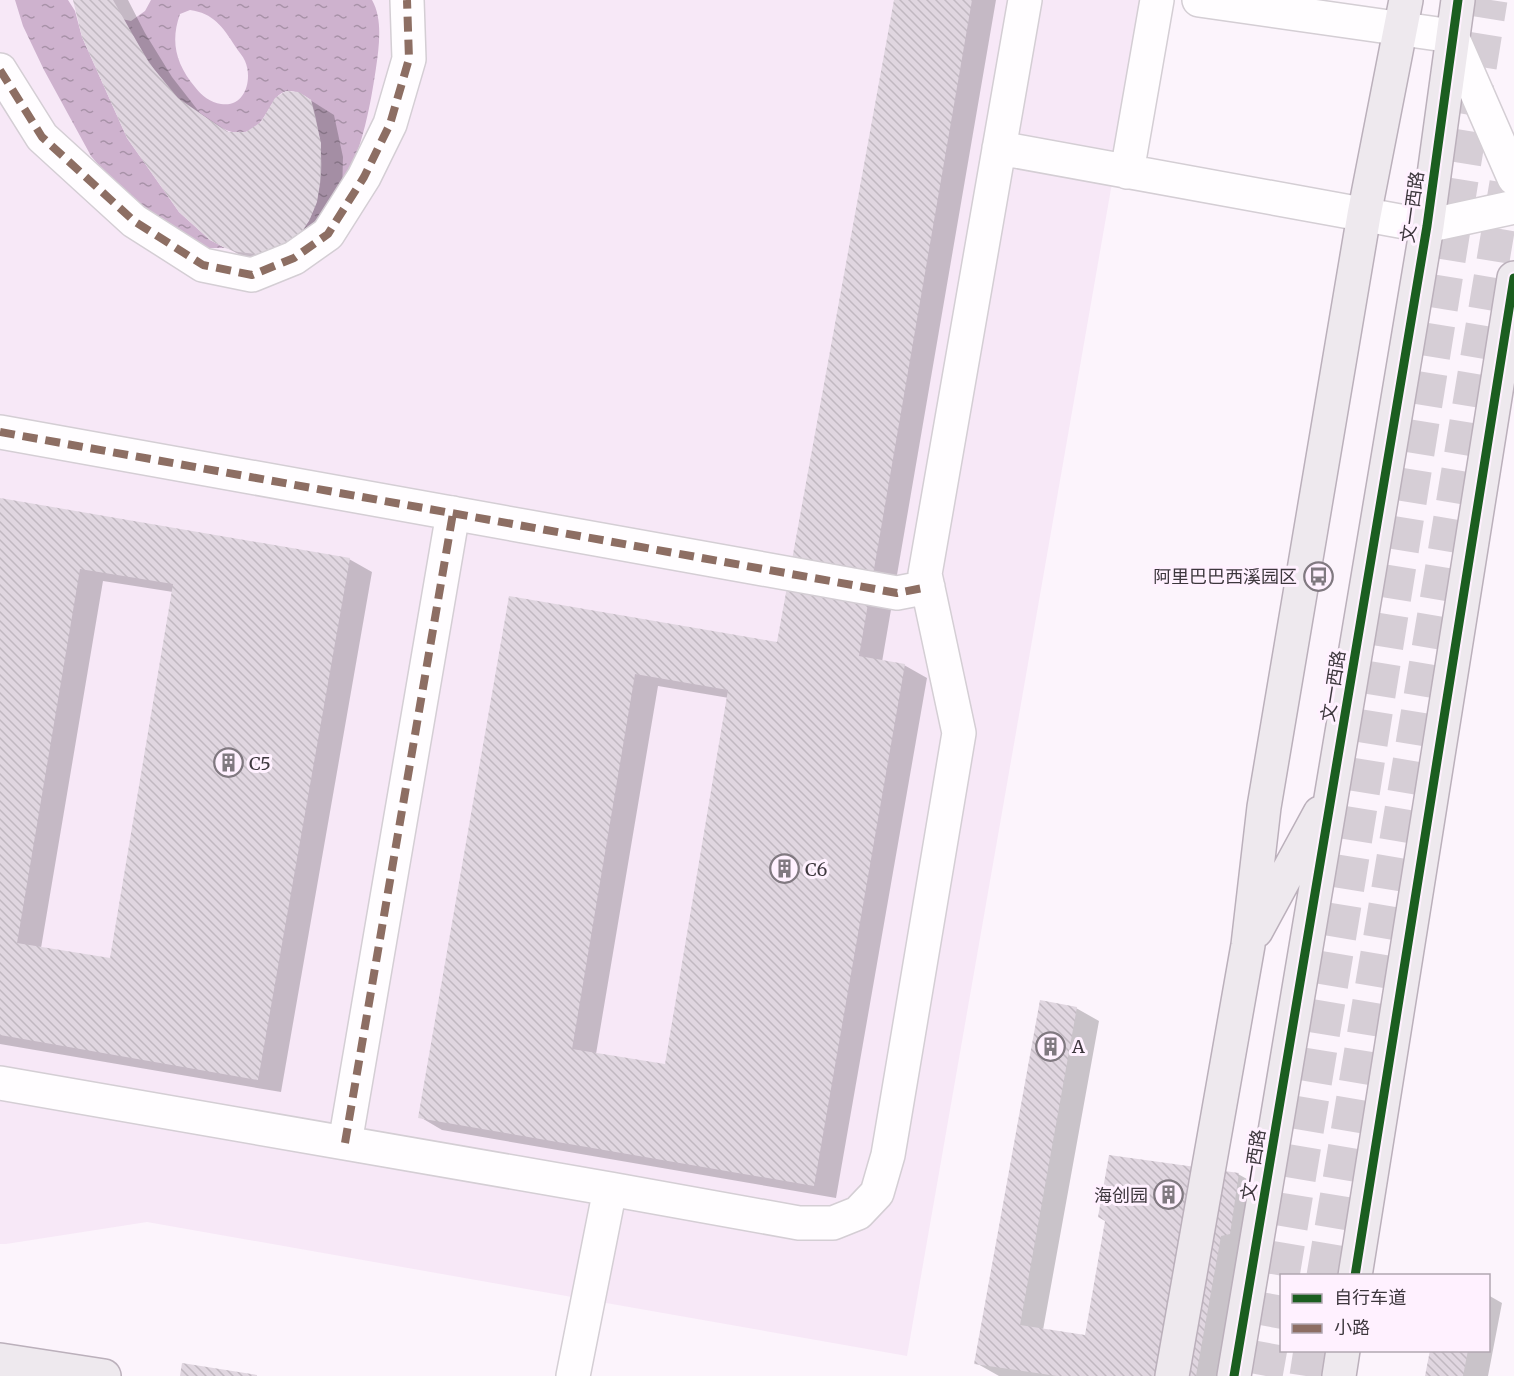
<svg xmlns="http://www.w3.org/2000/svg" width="1514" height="1376" viewBox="0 0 1514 1376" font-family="Merriweather,'Noto Sans SC',serif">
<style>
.built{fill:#f7e8f7}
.water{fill:url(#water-ripples);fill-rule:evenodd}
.shadow{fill:#0003;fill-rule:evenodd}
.building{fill:url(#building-back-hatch);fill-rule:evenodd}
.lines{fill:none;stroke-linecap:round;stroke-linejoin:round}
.highway-tunnel{stroke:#d6ced6;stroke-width:33;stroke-dasharray:33 16;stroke-linecap:butt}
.minor-casing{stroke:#d4ced4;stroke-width:36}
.major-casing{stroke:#bbb0bb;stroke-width:36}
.minor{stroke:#fffdff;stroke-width:33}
.major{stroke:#eee9ee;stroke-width:33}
.quiet{stroke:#8d6e63;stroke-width:8;stroke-dasharray:15 8;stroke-linecap:butt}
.cycleway-casing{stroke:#fff1ff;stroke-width:13}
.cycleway{stroke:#1b5e20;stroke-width:9}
.labels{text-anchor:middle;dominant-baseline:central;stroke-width:6;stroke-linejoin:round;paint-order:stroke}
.street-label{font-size:18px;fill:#3d373d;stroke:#fff1ff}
.poi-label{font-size:18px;fill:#3d373d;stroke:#fff1ff;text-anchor:start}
</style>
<defs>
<pattern id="water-ripples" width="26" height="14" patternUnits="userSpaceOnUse" patternTransform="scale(1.5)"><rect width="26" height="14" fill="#ceb2ce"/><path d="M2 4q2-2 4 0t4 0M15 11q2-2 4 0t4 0" fill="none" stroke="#a892a8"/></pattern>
<pattern id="building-back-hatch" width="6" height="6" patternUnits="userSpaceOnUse" patternTransform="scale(1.5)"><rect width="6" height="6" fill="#e0d6e0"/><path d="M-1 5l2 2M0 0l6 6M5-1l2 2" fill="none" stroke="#c1b8c1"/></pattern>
</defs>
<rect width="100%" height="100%" fill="#fcf4fc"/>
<path class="built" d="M 0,0 L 1144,0 L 907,1356 L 147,1222 L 6,1244 L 0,1244 Z"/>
<path class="water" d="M 15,0 L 68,0 L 75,11 L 82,37 L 127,138 L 179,212 L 210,240 L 225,248 L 208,248 L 169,228 L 131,203 L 91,156 L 44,70 L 23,26 Z
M 151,0 L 372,0 C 383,19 379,47 376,68 C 367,129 353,196 300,234 C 329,196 324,144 311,100 C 267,70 276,125 245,132 C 230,136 220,126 208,119 C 198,112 186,106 178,98 C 155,76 139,45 122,19 L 131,21 L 145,11 ZM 190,10 C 213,13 223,27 235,46 C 238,51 243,56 245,61 C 253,79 245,108 221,104 C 211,103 201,95 195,87 C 176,64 170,42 180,14 Z"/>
<path class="shadow" d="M 74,0 L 128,0 L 145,33 L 172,77 L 200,113 L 230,133 L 247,134 L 299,93 L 334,115 L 343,157 L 342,196 L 339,215 L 249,260 L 211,239 Z
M 895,0 L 996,0 L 882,662 L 904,665 L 927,678 L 836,1198 L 442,1130 L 420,1117 L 510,598 L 779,644 ZM 658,686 L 729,698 L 667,1066 L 596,1054 Z
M 0,499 L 349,559 L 372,572 L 281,1092 L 0,1044 ZM 103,581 L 173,592 L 111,960 L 41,948 Z
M 1076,1008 L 1099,1021 L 1043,1330 L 1086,1337 L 1238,1174 L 1261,1187 L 1221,1376 L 999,1376 L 976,1363 Z
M 1488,1295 L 1502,1303 L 1488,1376 L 1427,1376 L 1432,1350 L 1488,1350 Z"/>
<path class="building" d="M 73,0 L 113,0 L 149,63 L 178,98 L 227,132 L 246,132 L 261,122 L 275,98 L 286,91 L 299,92 L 311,100 L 321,143 L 320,182 L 317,202 L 309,221 L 300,234 L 288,244 L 272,250 L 256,254 L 238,252 L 225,248 L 210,240 L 179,212 L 127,138 L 82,37 Z
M 894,0 L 972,0 L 859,656 L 905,664 L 814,1186 L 418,1118 L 509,596 L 777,642 ZM 635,674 L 728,690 L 665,1064 L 572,1049 Z
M 0,498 L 350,558 L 258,1080 L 0,1035 ZM 80,569 L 173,584 L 110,958 L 17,943 Z
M 1040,1000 L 1077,1007 L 1020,1325 L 1085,1335 L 1105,1221 L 1098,1217 L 1109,1155 L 1239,1173 L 1230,1234 L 1221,1236 L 1196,1376 L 1057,1376 L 974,1364 Z
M 1430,1350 L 1468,1350 L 1463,1376 L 1425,1376 Z
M 182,1363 L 257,1375 L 257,1376 L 180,1376 Z"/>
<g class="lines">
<path class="highway-tunnel" d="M 1283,1276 L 1350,875 L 1491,0
M 1323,1276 L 1506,183
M 1266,1376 L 1282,1286
M 1306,1376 L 1310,1350"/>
<defs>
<path id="minor" d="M 1199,0 L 1452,36 L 1514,178
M 0,70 L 42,137 L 134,221 L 203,265 L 252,275 L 294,258 L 328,234 L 364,177 L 390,124 L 409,59 L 407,0
M 999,148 L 1427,226 L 1514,207
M 1127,172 L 1157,0
M 0,432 L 897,593 L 928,587
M 0,1083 L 610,1189
M 345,1143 L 453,513
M 573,1376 L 610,1189 L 799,1223 L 833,1223 L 858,1213 L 877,1193 L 888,1155 L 959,733 L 925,574 L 1025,0"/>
<path id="major" d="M 1256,931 L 1320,813
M 1355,1276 L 1514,278
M 0,1360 L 104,1376
M 1172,1376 L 1248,945 L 1264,807 L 1364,215 L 1406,0
M 1234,1376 L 1427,226 L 1458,0
M 1339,1376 L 1343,1350"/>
</defs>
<use href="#minor" class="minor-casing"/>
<use href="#major" class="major-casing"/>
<use href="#minor" class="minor"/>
<use href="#major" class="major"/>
<path class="quiet" d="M 0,70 L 42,137 L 134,221 L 203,265 L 252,275 L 294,258 L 328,234 L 364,177 L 390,124 L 409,59 L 407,0
M 0,432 L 897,593 L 928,587
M 345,1143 L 453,513"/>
<defs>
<path id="cycleway" d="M 1355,1276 L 1514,278
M 1234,1376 L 1427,226 L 1458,0"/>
</defs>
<use href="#cycleway" class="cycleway-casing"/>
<use href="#cycleway" class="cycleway"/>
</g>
<defs>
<symbol id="bus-ring" viewBox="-11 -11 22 22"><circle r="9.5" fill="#fff1ff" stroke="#807980" stroke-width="1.5"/><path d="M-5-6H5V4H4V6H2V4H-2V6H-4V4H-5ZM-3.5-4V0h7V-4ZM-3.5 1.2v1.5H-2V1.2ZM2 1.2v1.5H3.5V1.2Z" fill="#807980"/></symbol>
<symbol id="building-ring" viewBox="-11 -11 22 22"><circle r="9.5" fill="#fff1ff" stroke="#807980" stroke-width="1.5"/><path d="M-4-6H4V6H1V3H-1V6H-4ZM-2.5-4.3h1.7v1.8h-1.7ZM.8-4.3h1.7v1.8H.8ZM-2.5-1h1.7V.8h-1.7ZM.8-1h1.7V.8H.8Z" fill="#807980"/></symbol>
</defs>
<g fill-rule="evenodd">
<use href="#bus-ring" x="1302" y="560" width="33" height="33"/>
<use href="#building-ring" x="212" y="746" width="33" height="33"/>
<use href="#building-ring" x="768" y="852" width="33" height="33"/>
<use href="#building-ring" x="1034" y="1030" width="33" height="33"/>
<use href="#building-ring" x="1152" y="1178" width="33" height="33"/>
</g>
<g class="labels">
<g class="street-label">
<text transform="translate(1412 207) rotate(-82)">文一西路</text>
<text transform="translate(1333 686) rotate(-81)">文一西路</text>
<text transform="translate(1253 1165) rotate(-81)">文一西路</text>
</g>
<g class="poi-label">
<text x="1297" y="576" text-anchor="end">阿里巴巴西溪园区</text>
<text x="249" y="763">C5</text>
<text x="805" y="869">C6</text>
<text x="1072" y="1046">A</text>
<text x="1148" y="1195" text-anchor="end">海创园</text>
</g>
</g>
<rect x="1280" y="1274" width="210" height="78" fill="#fff1ff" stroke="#b1a7b1" stroke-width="1.5"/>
<rect x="1292" y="1294" width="30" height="9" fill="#1b5e20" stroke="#b1a7b1" stroke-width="1.5"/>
<text x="1334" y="1304" font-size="18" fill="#3d373d">自行车道</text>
<rect x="1292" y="1324" width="30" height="9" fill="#8d6e63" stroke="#b1a7b1" stroke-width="1.5"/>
<text x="1334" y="1334" font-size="18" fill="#3d373d">小路</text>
</svg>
